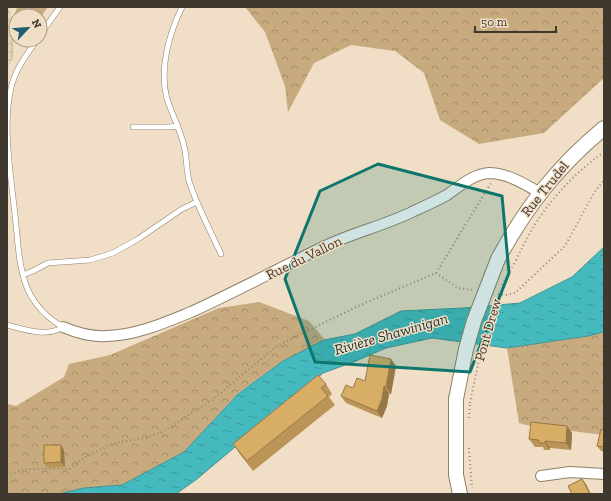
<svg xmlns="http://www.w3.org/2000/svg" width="611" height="501" viewBox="0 0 611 501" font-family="'Zilla Slab',serif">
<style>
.industrial{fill:url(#industrial-grid)}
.forest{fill:url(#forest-crowns)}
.water{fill:url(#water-ripples);stroke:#439393}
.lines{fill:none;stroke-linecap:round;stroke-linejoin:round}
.lane-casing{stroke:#8f8169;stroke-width:6}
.street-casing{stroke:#8f8169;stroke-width:12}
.secondary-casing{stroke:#8f8169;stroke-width:16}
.path{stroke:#918575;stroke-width:2;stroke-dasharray:1 3;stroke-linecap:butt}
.lane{stroke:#fff;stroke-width:5}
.street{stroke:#fff;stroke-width:10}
.secondary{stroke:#fff;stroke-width:14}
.secondary-bridge-casing{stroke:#8f8169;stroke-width:16;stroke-linecap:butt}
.path-bridge{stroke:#918575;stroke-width:2;stroke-dasharray:1 3;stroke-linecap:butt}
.secondary-bridge{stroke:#fff;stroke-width:14}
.wall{fill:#ba9557}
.shaded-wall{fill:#977947}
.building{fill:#d8ad65;stroke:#977947}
.marked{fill:#0f766e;fill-opacity:0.2;stroke:#0f766e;stroke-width:3;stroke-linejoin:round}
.labels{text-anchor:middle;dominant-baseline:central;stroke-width:3;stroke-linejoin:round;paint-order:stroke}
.street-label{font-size:14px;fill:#3e382e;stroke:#f0dfc6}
.water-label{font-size:15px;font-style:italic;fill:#1c3031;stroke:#f0dfc6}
</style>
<defs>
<pattern id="industrial-grid" width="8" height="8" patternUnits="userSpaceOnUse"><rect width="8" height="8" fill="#e7d3b3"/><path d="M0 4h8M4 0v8" fill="none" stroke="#c7b69a"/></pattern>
<pattern id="forest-crowns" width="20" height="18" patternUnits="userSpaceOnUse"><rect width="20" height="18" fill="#c7ab7f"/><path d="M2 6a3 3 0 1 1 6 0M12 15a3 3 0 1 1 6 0" fill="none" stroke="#a38c68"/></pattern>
<pattern id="water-ripples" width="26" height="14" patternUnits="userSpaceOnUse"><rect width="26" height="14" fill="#45babe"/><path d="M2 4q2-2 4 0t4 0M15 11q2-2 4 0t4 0" fill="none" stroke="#3b989b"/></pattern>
</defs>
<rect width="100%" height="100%" fill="#f0dfc6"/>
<path class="industrial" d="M 7,7 L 10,7 L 14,55 L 7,70 Z"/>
<path class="forest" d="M 17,7 L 48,7 L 40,18 L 40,16 L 16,16 L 16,19 L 15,14 Z
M 245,7 L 604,7 L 604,78 L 544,133 L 479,144 L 440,120 L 424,73 L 395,51 L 351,45 L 314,63 L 288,112 L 285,86 L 265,32 Z
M 259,302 L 309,321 L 325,340 L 283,361 L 238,393 L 184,452 L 122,485 L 84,488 L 58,494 L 7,494 L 7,404 L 16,406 L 64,377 L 69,364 L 110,355 L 219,308 Z
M 604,332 L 604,435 L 530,426 L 519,423 L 507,348 L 588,336 Z"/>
<path class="water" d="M 604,247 L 604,332 L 588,336 L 507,348 L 432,338 L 386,348 L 356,361 L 323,373 L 197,479 L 176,494 L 58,494 L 84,488 L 122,485 L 184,452 L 238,394 L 283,361 L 324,340 L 355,334 L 401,311 L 464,308 L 520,303 L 572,277 Z"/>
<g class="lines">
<defs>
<path id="lane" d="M 182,7 C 169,34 159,69 167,99 C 172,114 179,127 183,142 C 187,155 186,168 189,181 C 197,206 210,230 221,254
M 40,35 L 60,7
M 37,40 C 26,55 15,70 11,88 C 2,126 11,176 15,215 C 18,240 18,267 28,290 C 36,307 47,318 63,327
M 133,127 L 169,127 L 178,126
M 23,275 L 33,271 L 48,263 L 90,260 L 113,253 L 138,239 L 182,209 L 197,202
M 7,325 C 23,329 47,338 63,327"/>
<path id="street" d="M 63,327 C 77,333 91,337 107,336 C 137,335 164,323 191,312 C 235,292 278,269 321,248 C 351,233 384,226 414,211 C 425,206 436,201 447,195 C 460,186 473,174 489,173 C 507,173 525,184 540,193
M 541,476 L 570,472 L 604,474"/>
<path id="secondary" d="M 498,259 C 526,207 558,166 604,128
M 456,399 L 456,475 L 460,494"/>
</defs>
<use href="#lane" class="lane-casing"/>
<use href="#street" class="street-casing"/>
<use href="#secondary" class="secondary-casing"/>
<path class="path" d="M 516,260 C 524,244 532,228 542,214 C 559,190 580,169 604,152
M 436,273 L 491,183
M 498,294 L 506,295 L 515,293 L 565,246 L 594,193 L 604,180
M 469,418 L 470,403
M 469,448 L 472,488
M 7,476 L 25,469 L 70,469 L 85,457 L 114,443 L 146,438 L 164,431 L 212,400 L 277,346 L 358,306 L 436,273 L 458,288 L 474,290"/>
<use href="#lane" class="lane"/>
<use href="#street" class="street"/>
<use href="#secondary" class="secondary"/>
<defs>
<path id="secondary-bridge" d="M 456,399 L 466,349 L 474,321 L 498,259"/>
</defs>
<use href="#secondary-bridge" class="secondary-bridge-casing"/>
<path class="path-bridge" d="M 502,285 L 516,260
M 470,403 L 484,336"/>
<use href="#secondary-bridge" class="secondary-bridge"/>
</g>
<path class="wall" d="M 396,366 L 391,394 L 389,394 L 387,406 L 382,418 L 346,403 L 341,396 L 365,381 Z
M 326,384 L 332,394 L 329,397 L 335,405 L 253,471 L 239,453 L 233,444 Z
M 567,426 L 572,433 L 571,450 L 550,448 L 550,450 L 544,450 L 543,447 L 535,447 L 529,439 Z
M 604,430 L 604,452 L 601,451 L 597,446 Z
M 64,450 L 65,467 L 48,468 L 44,463 Z"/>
<path class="shaded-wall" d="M 391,359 L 396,366 L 391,394 L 386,387 Z
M 384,386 L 389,394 L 387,406 L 382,418 L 377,411 Z
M 567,426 L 572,433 L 571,450 L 566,443 Z
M 545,441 L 550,448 L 550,450 L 545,443 Z
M 61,445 L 64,450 L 65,467 L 61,462 Z
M 582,479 L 586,484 L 591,494 L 590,494 Z"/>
<path class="building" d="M 370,355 L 391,359 L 386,387 L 384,386 L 382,399 L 377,411 L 341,396 L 346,385 L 353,388 L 357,378 L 365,381 Z
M 318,375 L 326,384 L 321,388 L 328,396 L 247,461 L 233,444 Z
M 531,422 L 567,426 L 566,443 L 545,441 L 545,443 L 539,443 L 539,440 L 529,439 Z
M 601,429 L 604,430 L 604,447 L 597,446 Z
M 44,445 L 61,445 L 61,462 L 44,463 Z
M 582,479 L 590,494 L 572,494 L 568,486 Z"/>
<path class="marked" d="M 378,164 L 502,196 L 509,273 L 470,372 L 315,362 L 285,279 L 320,191 Z"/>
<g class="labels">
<g class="street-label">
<text transform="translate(545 189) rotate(-51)">Rue Trudel</text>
<text transform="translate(304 258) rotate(-26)">Rue du Vallon</text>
<text transform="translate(488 330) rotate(-74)">Pont Drew</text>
</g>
<g class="water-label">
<text transform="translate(391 334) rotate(-16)">Rivière Shawinigan</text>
</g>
</g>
<rect width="611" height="501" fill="none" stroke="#3e382e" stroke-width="16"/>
<g transform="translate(28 28) rotate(64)"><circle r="19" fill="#f0dfc6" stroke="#a99c89"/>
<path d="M0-3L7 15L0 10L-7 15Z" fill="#1d5e73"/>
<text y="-6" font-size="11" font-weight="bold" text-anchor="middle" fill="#3e382e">N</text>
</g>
<path d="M475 26v6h81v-6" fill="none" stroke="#3e382e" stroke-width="2"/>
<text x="481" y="26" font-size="12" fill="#3e382e" stroke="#f0dfc6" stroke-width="3" paint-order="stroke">50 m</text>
</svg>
